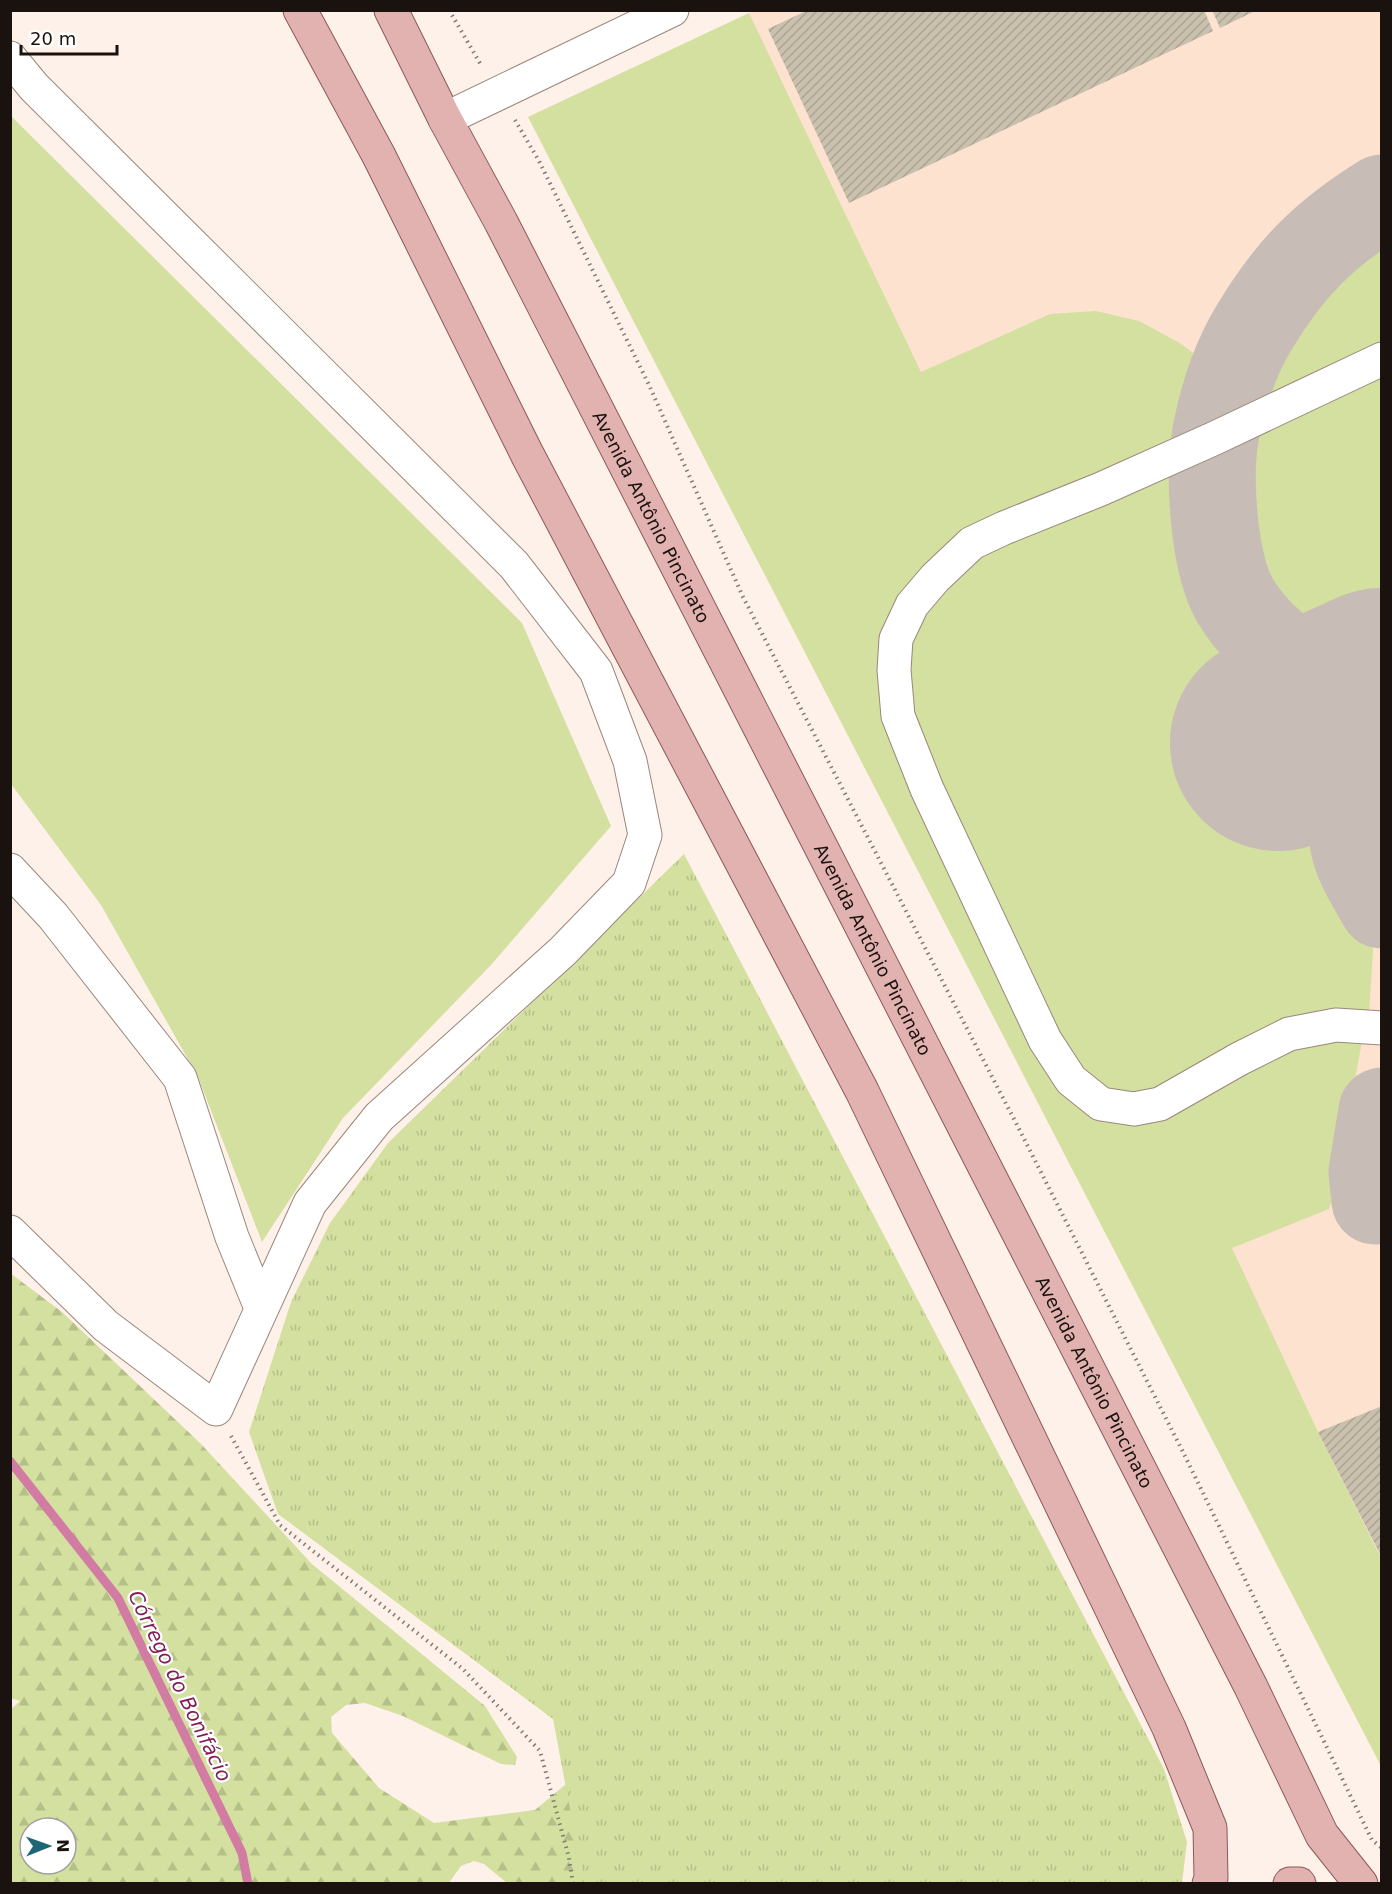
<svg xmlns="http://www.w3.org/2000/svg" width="1392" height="1894" viewBox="0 0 1392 1894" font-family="'DejaVu Sans',sans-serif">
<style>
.built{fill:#fde2d0}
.grass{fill:#d3e09f}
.forest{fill:url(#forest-firs);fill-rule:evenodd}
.park{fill:url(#park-tufts)}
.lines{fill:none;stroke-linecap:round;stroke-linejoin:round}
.stream{stroke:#d27ba3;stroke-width:9}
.taxiway{stroke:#c8bcb6;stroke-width:87}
.runway{stroke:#c8bcb6;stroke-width:216}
.building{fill:url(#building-hatch)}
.minor-casing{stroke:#9a877b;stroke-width:35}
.major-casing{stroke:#8e5955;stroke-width:35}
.path{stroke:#847a74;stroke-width:4;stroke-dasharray:1.5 4.5;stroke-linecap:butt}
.minor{stroke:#fff;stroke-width:33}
.major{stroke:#e1b2b0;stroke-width:33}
.labels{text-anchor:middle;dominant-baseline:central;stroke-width:4.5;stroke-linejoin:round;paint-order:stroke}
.street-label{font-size:18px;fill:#19120e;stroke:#fff}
.water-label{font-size:20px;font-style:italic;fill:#841d56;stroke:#fff}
</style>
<defs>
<pattern id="forest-firs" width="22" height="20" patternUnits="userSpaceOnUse" patternTransform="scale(1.5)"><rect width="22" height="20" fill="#d3e09f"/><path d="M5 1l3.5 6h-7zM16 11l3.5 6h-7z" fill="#b5bf88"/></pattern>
<pattern id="park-tufts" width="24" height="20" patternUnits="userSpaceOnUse" patternTransform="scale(1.5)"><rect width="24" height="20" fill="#d3e09f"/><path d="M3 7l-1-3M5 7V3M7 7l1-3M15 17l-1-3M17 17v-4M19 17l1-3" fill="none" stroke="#b5bf88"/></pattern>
<pattern id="building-hatch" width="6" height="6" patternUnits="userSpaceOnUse" patternTransform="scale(1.5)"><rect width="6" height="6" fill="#c9c0ad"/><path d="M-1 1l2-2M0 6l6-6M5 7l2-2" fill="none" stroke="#aca494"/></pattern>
</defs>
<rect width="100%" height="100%" fill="#fef1e9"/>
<path class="built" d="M 754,11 L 1381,11 L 1381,1766 L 528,117 Z"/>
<path class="grass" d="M 749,13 L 921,372 L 1050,314 L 1096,311 L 1139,321 L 1178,342 L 1195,354 L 1207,371 L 1198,400 L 1191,437 L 966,531 L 884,676 L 1095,1113 L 1312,1040 L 1362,1041 L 1336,1187 L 1329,1209 L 1232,1248 L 1318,1432 L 1381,1558 L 1381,1766 L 528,117 Z
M 11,116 L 522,623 L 611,826 L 491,965 L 343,1118 L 262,1242 L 198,1077 L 101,905 L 11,784 Z
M 1381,224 L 1381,346 L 1252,403 C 1269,343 1295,297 1342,255 C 1354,244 1367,232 1381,224 Z
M 1381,374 L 1381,616 C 1372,620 1362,627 1352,629 C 1343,631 1330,628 1321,626 C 1272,614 1245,569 1241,520 C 1238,493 1241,465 1244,438 Z
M 1189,458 C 1187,482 1185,508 1189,532 C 1196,582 1217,628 1237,674 L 1234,677 L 1334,882 L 1369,936 L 1373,950 L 1369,1014 L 1176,1087 L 1110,1096 L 1073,1064 L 909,717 L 905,654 L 929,601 L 959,566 Z"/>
<path class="forest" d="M 10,1273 L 62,1312 L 201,1444 L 312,1564 L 485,1706 L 517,1757 L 515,1765 L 501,1764 L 403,1716 L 365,1703 L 346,1705 L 331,1717 L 332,1733 L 379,1788 L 434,1823 L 535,1810 L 584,1769 L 775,1883 L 507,1883 L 484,1864 L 474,1861 L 461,1866 L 448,1884 L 11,1883 L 11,1709 L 20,1701 L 10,1698 ZM 30,1828 L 66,1828 L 66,1864 L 30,1864 Z"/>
<path class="park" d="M 684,854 L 1164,1769 L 1187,1842 L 1182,1883 L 584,1883 L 553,1719 L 278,1514 L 249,1432 L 291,1302 L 330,1223 L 388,1143 Z"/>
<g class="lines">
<path class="stream" d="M 10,1461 L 118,1598 L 242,1853 L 248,1884"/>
<path class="taxiway" d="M 1382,198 C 1324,234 1290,268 1255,326 C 1236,357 1223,396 1216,432 C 1208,475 1213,565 1236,602 C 1267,652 1324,686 1382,693
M 1382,702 C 1375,712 1367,723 1363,735 C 1352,765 1347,809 1353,841 C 1356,863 1371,885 1382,905
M 1375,1201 L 1372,1172 L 1382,1111"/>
<path class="runway" d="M 1278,743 L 1382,696"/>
</g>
<path class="building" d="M 808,10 L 1204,10 L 1213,31 L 849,203 L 768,29 Z
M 1212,10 L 1257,10 L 1220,28 Z
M 1382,1406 L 1382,1558 L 1318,1432 Z"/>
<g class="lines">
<defs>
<path id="minor" d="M 10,58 L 34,87 L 514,565 L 596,671 L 630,761 L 645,835 L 629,883 L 563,951 L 379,1117 L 310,1203 L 216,1409 L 106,1326 L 10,1232
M 445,119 L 672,10
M 1382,359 L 1215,438 L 1101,489 L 1004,528 L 972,543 L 935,578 L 912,605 L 896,639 L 894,670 L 898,716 L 927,789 L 1045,1040 L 1071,1080 L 1101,1104 L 1134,1109 L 1160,1104 L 1239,1059 L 1289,1034 L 1336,1025 L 1382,1028
M 10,870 L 53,916 L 180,1078 L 232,1237 L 261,1308"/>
<g id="major">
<path d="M 300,10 L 379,156 L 527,454 L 862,1091 L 1169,1728 L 1210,1828 L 1211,1878 L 1209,1884"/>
<path id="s1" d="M 391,10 L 445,119 L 501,222 L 1251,1687 L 1322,1835 L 1361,1884"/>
<path d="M 1290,1884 L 1299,1884"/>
</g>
</defs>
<use href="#minor" class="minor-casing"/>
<use href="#major" class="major-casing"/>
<path class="path" d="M 449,10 L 481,65
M 515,120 L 539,161 L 649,385 L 743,597 L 1016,1123 L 1183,1452 L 1372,1840 L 1382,1848
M 231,1436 L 280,1525 L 463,1669 L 540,1751 L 569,1858 L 573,1884"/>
<use href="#minor" class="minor"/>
<use href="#major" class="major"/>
</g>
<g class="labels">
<g class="street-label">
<text stroke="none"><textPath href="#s1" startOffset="570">Avenida Antônio Pincinato</textPath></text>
<text stroke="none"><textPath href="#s1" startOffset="1056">Avenida Antônio Pincinato</textPath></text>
<text stroke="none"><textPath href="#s1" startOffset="1542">Avenida Antônio Pincinato</textPath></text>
</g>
<g class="water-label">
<text transform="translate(180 1686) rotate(64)">Córrego do Bonifácio</text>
</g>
</g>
<rect width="1392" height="1894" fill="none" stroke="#19120e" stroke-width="24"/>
<g transform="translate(48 1846) rotate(89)"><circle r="28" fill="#ffffff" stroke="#a3a09f" stroke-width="1.5"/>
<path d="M0-4.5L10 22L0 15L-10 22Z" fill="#1d6673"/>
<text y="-9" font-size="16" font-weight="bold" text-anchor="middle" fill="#19120e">N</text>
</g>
<path d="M21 45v9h96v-9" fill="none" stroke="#19120e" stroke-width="3"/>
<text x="30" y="45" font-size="18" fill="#19120e" stroke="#ffffff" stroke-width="4.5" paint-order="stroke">20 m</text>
</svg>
